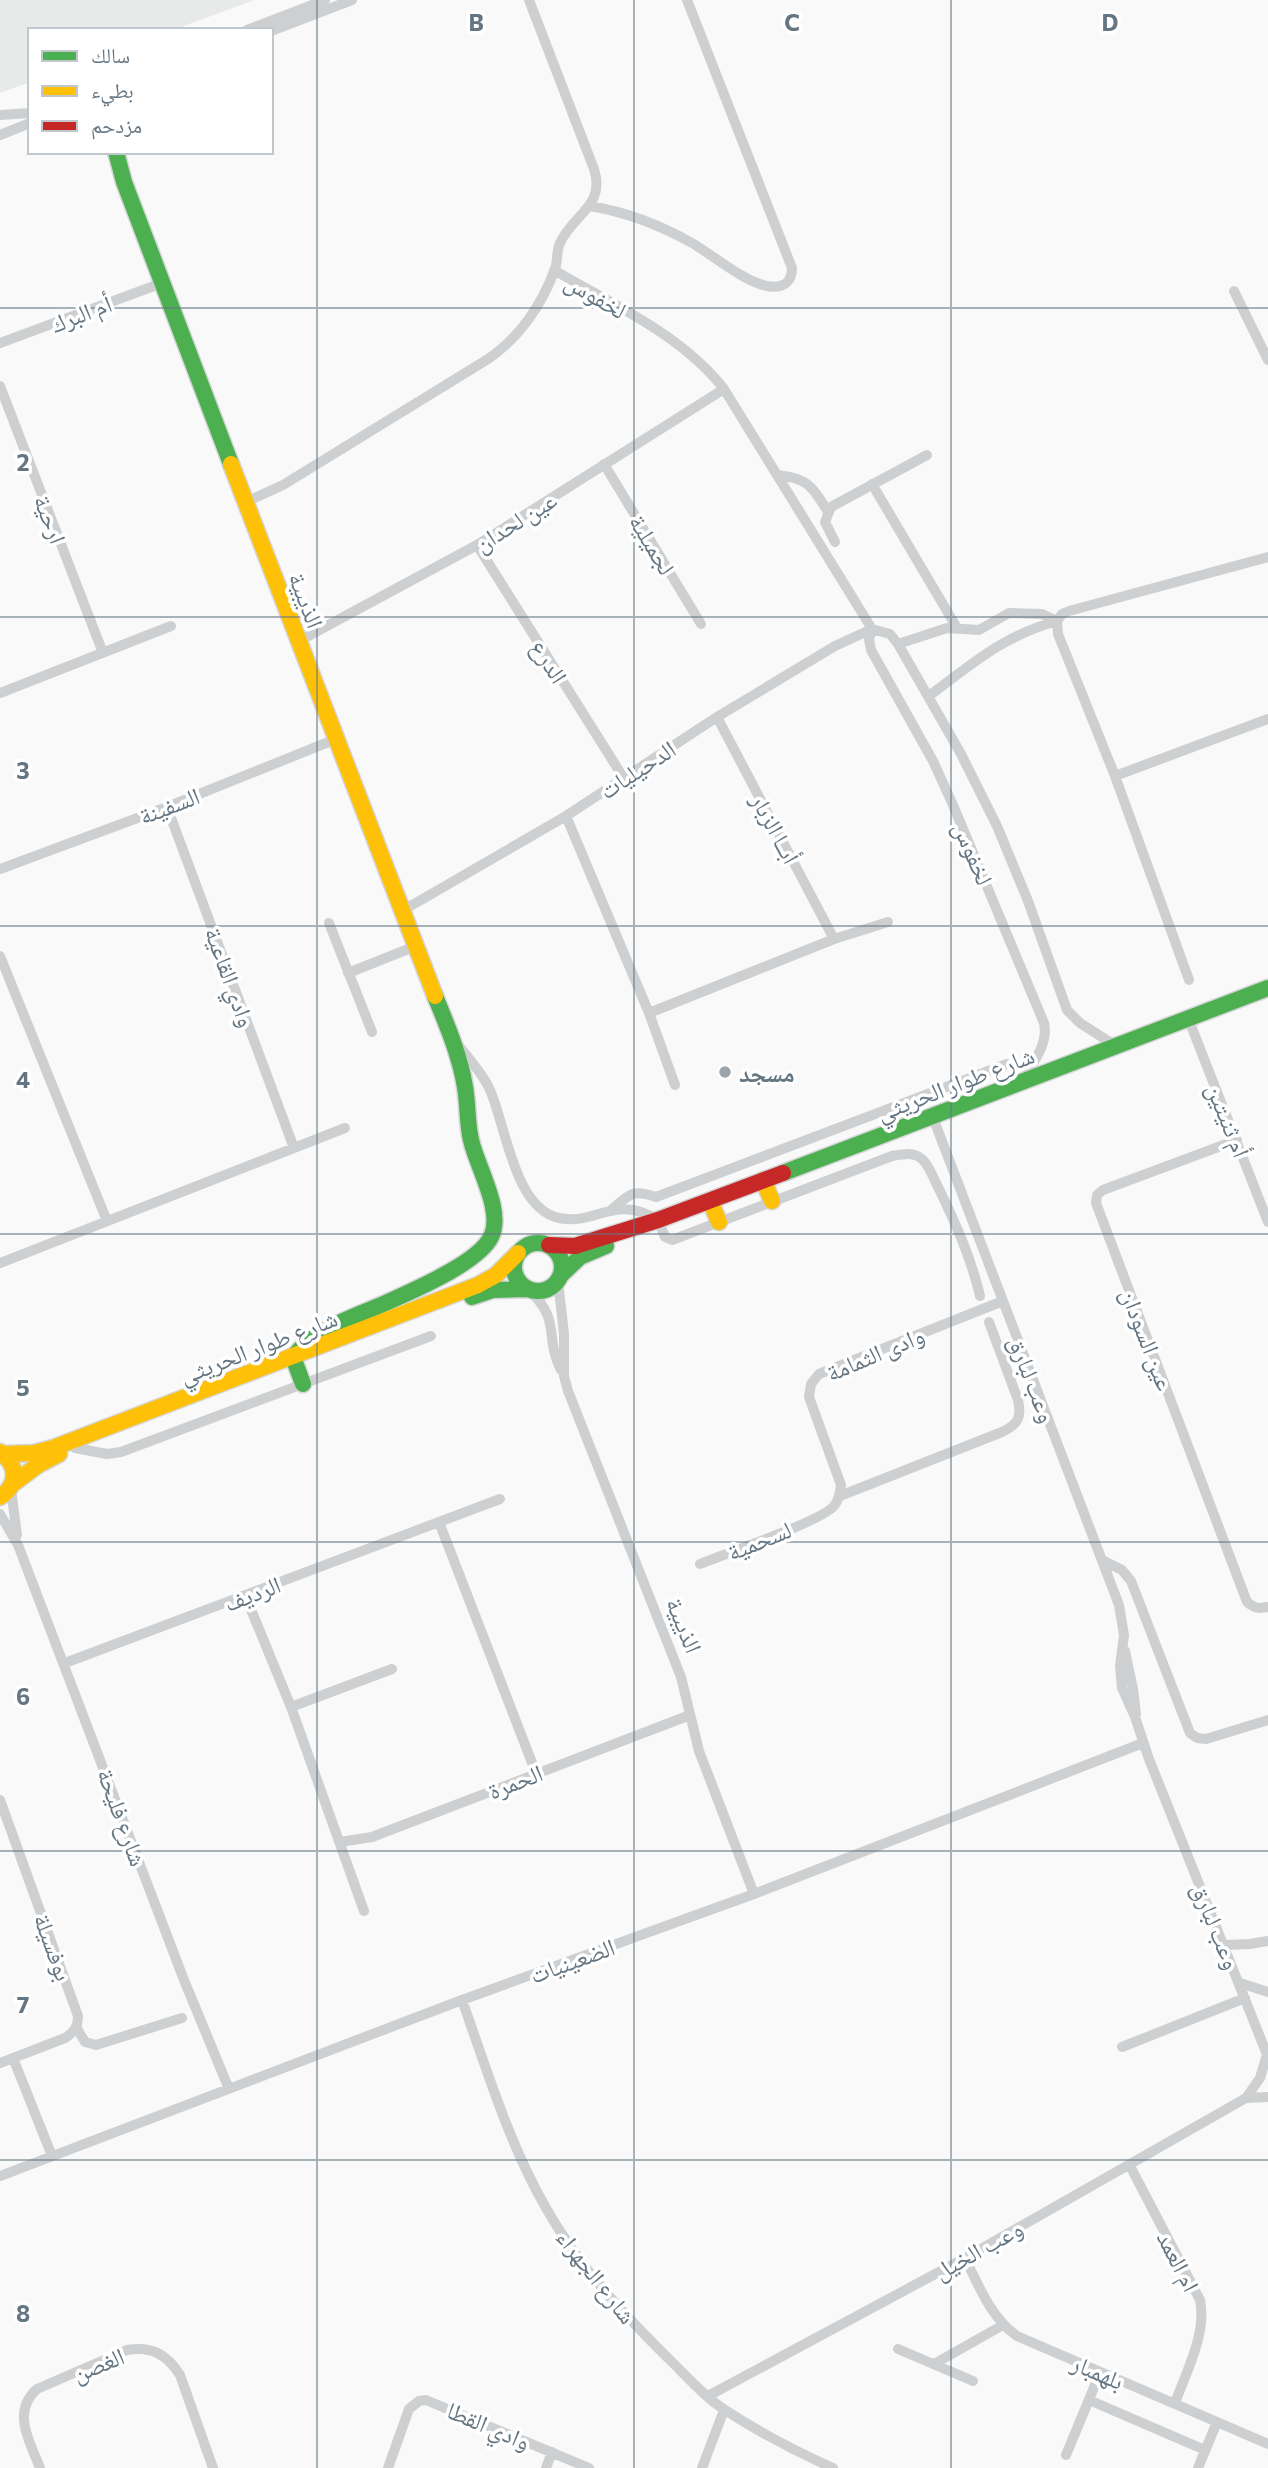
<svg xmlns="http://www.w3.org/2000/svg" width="1268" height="2468" viewBox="0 0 1268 2468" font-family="Commissioner,'Noto Naskh Arabic',sans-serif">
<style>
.built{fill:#e8e9e9}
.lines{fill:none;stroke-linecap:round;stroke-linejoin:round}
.fast-casing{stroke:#d5d6d7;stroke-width:19}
.slow-casing{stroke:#d5d6d7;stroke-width:19}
.jam-casing{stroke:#d5d6d7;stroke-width:19}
.street{stroke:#cecfd0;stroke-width:10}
.fast{stroke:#4caf50;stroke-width:16}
.slow{stroke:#ffc107;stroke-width:16}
.jam{stroke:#c62828;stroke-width:16}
.grid{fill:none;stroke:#657683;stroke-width:2;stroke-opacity:0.55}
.poi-dot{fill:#99a4ac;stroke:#fff;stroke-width:2.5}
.labels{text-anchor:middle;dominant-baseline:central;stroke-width:7;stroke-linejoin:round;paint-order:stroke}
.street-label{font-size:24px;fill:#657683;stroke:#fff}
.poi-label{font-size:24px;font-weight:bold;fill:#657683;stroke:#fff;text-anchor:start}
.grid-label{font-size:23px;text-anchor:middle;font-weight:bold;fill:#657683;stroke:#fff;stroke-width:7;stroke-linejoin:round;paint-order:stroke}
</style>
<rect width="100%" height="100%" fill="#f9f9f9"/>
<path class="built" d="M 0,0 L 254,0 L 173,30 L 30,30 L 30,82 L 0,93 Z"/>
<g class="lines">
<defs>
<path id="fast" d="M 116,152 L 124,182 L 231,464
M 783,1173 L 1268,988
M514 1267a24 24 0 1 1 48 0a24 24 0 1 1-48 0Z
M 561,1275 L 580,1257 L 606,1246
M 472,1297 L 493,1290 L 527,1289
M 303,1384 L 293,1357 C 317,1327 355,1317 388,1302 C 414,1290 478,1263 491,1237 C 504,1211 477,1167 471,1140 C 467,1123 468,1104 465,1087 C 460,1056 447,1025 435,996"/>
<path id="slow" d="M 231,464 L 435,996
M 763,1180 L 772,1201
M 710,1201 L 719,1222
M 0,1452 C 18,1465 19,1484 0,1497
M 4,1454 L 34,1453 L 53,1448 L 478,1285 L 496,1275 L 518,1253
M 14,1483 L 38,1465 L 59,1454"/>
<path id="jam" d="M 549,1245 L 575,1246 L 658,1220 L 783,1173"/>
</defs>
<use href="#fast" class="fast-casing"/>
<use href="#slow" class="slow-casing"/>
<use href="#jam" class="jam-casing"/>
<path class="street" d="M 247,30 L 325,0
M 271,31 L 352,0
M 0,115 L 30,113
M 0,135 L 30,123
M 590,206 C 626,212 660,225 692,243 C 714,256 743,281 767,286 C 782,289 792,283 792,268 L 687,0
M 554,270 C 613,305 681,334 724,389 L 872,629 L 890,634 L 898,644 L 961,754 L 997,826 L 1028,901 L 1067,1010 L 1080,1023 L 1116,1046
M 1234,291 L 1268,360
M 0,343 L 162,283
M 0,386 L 103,653
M 604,464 L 701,624
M 777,475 C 808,478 812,486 828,512
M 872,484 L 957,628
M 246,502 L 283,485 L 488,359 C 519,338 542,305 555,269 C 558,261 556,252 560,243 C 573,214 606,206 594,169 L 529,0
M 835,542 L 825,522 L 831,507 L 927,455
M 477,545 L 623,777
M 872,629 L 869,639 L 871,650 L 933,761 L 953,805 L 1044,1023 C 1049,1044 1032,1064 1022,1081
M 299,641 L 477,545 L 724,389
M 898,644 L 947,628 L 979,630 L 1009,613 L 1042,614 L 1057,621
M 0,693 L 171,626
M 929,696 C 973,663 1003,636 1057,621
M 717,717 L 834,939
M 1115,776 L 1268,719
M 167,807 L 294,1148
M 566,816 L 649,1013 L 675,1085
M 0,869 L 167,807 L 336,739
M 402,911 L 566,816 L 717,717 L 835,646 L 872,629
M 329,923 L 372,1032
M 0,956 L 107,1221
M 348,973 L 416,946
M 1189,980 L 1115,776 L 1058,634 L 1057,621 L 1062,614 L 1069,611 L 1268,557
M 649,1013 L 834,939 L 888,922
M 1188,1018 L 1268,1222
M 456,1042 C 467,1057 482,1072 490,1090 C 506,1126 514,1208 559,1218 C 595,1226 615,1193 658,1220 L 665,1237 L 672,1240 L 892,1156 C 903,1154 914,1151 923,1160 C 930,1167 934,1180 939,1189 C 956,1224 971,1258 980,1296
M 932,1115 L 1119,1605 L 1124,1635 L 1120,1666 L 1122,1688 L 1135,1717 L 1149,1759 L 1268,2057
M 1237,1140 L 1103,1190 L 1097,1195 L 1096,1203 L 1247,1602 C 1254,1608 1259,1609 1268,1607
M 611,1210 C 631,1194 631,1189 656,1197 L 1007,1064
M 0,1263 L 345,1128
M 558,1281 L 564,1334 L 564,1376 L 568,1391 L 681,1677 L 699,1751 L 754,1894
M 529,1290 C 562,1321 544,1337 561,1370
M 75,1448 L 107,1454 L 121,1452 L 431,1336
M 11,1489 L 17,1535
M 840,1496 L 1002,1432 C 1018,1424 1022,1418 1018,1400 L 989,1322
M 0,1514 L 18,1545 L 184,1980 L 229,2089
M 439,1522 L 536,1773
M 1102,1560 L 1122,1570 L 1131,1581 L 1190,1733 L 1197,1738 L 1206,1739 L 1268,1720
M 700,1564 C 724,1554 822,1521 834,1506 C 839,1500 840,1493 841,1485 L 809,1397 L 811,1384 L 819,1374 L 1003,1301
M 245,1595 L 291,1707 L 364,1911
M 1125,1651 L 1133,1689 L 1136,1714
M 65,1663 L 500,1499
M 291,1707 L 392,1669
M 0,1800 L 78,2016 C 78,2027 74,2032 65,2038 L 0,2063
M 340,1842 L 372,1837 L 690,1715
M 1225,1945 L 1250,1944 L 1268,1941
M 1240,1983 L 1268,1992
M 462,2000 C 487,2070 509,2144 546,2208 C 580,2268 625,2316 674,2364 C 690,2380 706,2398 725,2410 C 759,2432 797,2452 833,2468
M 76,2027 L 85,2042 L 96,2045 L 182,2018
M 1122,2047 L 1245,1998
M 13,2058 L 52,2156
M 1246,2098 L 1268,2097
M 1129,2164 L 1200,2300 C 1207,2334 1186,2372 1175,2403
M 0,2176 L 462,2000 L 754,1894 L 1143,1743
M 965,2258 C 979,2286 991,2318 1017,2336 L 1268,2444
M 898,2349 L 973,2381
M 934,2364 L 1003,2325
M 708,2396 L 965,2258 L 1246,2098 L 1260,2078 L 1267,2055
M 1089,2400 L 1205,2450
M 1066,2455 L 1100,2373
M 40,2468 C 30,2442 11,2412 37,2389 L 127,2350 C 151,2346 167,2354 180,2375 L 213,2468
M 388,2468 L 409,2409 L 419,2401 L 426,2400 L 589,2468
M 546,2468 L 552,2452
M 702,2468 L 724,2410
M 1198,2468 L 1217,2422"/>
<use href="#fast" class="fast"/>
<use href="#slow" class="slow"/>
<use href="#jam" class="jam"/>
</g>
<path class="grid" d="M 317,0 L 317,2468M 634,0 L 634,2468M 951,0 L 951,2468M 0,308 L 1268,308M 0,617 L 1268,617M 0,926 L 1268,926M 0,1234 L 1268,1234M 0,1542 L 1268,1542M 0,1851 L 1268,1851M 0,2160 L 1268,2160"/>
<circle class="poi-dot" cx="725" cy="1072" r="7"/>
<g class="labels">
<g class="street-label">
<text transform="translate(596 295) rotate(30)">لخفوس</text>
<text transform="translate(81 313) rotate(-21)">أم البرك</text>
<text transform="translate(51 519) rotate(69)">ارحية</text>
<text transform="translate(515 521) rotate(-32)">عين لحدان</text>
<text transform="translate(653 544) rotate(59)">لجميلية</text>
<text transform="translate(307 600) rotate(69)">الذيبية</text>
<text transform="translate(550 661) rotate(58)">الدرع</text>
<text transform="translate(637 769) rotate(-33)">الدحيليات</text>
<text transform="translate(169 805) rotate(-21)">السفينة</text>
<text transform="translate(776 828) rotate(62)">أبــا الزبار</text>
<text transform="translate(974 853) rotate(67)">لخفوس</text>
<text transform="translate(231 977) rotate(70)">وادي القاعية</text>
<text transform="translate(955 1083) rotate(-21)">شارع طوار الحريثي</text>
<text transform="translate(1229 1120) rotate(68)">أم ثنيتين</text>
<text transform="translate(1148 1339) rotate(69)">عين السودان</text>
<text transform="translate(258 1346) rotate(-21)">شارع طوار الحريثي</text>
<text transform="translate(875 1353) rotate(-23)">وادى الثمامة</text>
<text transform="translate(1033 1379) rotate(69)">وعب لبارق</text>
<text transform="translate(759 1540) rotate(-22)">لسحمية</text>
<text transform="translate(252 1593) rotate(-21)">الرديف</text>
<text transform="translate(685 1625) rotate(68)">الذيبية</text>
<text transform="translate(515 1781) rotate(-21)">الحمرة</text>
<text transform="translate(123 1817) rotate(70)">شارع فليحة</text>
<text transform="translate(1217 1926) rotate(68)">وعب لبارق</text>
<text transform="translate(54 1947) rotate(70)">بوفسيلة</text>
<text transform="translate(572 1960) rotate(-20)">الضعينيات</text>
<text transform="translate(978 2249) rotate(-29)">وعب الخيل</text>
<text transform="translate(1179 2261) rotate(63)">ام العمد</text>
<text transform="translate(597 2276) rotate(52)">شارع الجهراء</text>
<text transform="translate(98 2364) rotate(-22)">الغصن</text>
<text transform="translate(1098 2371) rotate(23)">بلهمبار</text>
<text transform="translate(489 2425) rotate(23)">وادي القطا</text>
</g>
<g class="poi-label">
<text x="739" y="1072">مسجد</text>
</g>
</g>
<g class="grid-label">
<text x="476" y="31">B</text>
<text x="792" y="31">C</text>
<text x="1110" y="31">D</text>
<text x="23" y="471">2</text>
<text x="23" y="779">3</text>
<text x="23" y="1088">4</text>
<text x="23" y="1396">5</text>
<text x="23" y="1705">6</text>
<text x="23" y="2013">7</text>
<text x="23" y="2322">8</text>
</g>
<rect x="28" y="28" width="245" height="126" fill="#ffffff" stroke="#c1c8cd" stroke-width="2"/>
<rect x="42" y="51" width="35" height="10" fill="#4caf50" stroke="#c1c8cd" stroke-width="2"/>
<text x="91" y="63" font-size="21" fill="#657683">سالك</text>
<rect x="42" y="86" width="35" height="10" fill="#ffc107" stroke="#c1c8cd" stroke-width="2"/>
<text x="91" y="98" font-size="21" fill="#657683">بطيء</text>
<rect x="42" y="121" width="35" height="10" fill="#c62828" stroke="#c1c8cd" stroke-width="2"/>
<text x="91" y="133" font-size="21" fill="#657683">مزدحم</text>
</svg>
